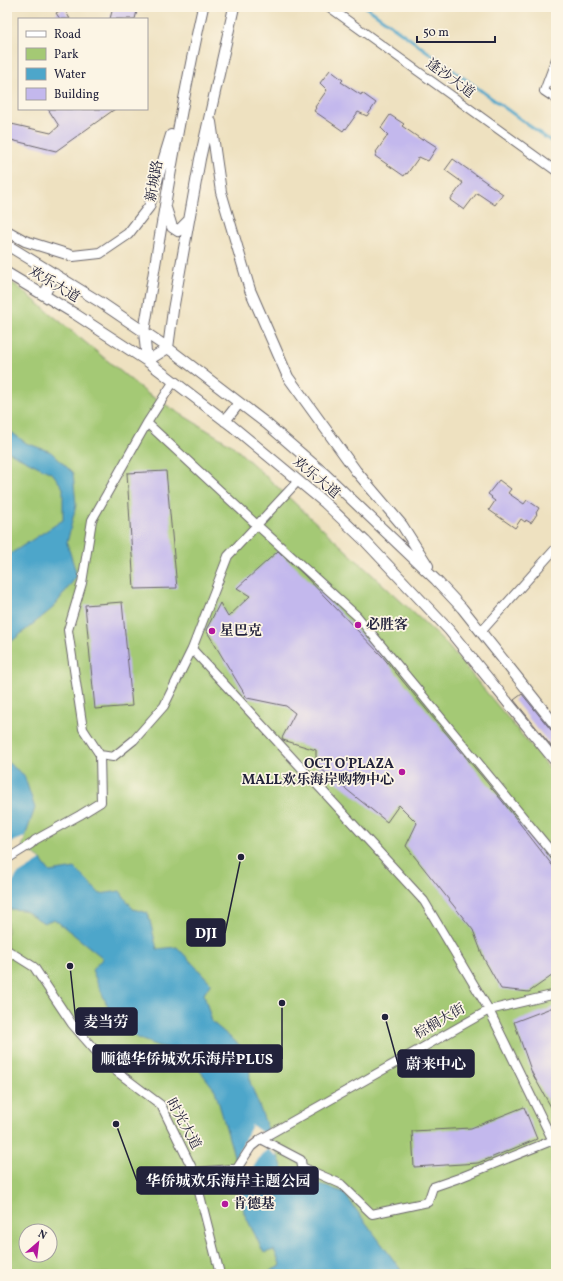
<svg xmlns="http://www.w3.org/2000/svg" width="563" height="1281" viewBox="0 0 563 1281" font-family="Vollkorn,'Noto Serif SC',serif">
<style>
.green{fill:#a4c974;stroke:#637658;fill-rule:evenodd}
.water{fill:#4da6ca;stroke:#386482}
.pier{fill:#eee1c0}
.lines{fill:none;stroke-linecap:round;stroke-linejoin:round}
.stream{stroke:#4da6ca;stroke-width:3}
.building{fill:#c3b8ed}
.minor-casing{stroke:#69656a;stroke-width:10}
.tertiary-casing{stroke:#69656a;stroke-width:12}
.minor{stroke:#fff;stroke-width:8}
.tertiary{stroke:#fff;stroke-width:10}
.poi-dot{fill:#b5179e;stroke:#fcf5e5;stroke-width:1.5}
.labels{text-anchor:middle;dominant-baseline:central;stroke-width:3.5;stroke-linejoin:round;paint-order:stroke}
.street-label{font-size:14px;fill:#22223b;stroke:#fcf5e5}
.poi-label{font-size:14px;font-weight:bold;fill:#22223b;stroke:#fcf5e5;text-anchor:start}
.leader{fill:none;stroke:#22223b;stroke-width:1.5}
.callout-dot{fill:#22223b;stroke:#fcf5e5;stroke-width:1.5}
.callout{fill:#22223b;stroke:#22223b;stroke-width:1.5}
.callout-label{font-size:15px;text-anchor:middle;font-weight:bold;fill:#fff}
</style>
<rect width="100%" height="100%" fill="#fcf5e5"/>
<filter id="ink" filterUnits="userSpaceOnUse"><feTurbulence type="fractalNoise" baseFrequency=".025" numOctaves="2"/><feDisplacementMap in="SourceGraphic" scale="8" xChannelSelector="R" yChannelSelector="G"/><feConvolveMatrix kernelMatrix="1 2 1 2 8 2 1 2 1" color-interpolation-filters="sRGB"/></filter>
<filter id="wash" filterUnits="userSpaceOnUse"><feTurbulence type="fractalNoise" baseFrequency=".012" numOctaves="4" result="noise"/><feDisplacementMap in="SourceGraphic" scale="16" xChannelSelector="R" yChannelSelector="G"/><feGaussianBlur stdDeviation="0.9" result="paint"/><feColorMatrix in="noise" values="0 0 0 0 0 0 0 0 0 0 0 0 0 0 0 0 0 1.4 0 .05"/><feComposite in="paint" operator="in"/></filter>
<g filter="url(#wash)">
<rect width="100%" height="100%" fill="#eee1c0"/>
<path class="green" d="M 7,280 L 17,286 L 148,394 L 233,446 L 443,640 L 556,776 L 556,1274 L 7,1274 ZM 26,1231 L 50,1231 L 50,1255 L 26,1255 Z"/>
<path class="water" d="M 7,429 L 26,443 L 51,452 L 73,473 L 76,505 L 67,543 L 77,576 L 53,608 L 7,645 L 7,556 L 63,520 L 63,488 L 53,474 L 7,451 Z
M 7,762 L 24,775 L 35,808 L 22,846 L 41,860 L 50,872 L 75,868 L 100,894 L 120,891 L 133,909 L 148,913 L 157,949 L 177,947 L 211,983 L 204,994 L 212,1022 L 249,1053 L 250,1082 L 285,1174 L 343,1192 L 404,1274 L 270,1274 L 270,1271 L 281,1266 L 274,1250 L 264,1253 L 244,1213 L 239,1173 L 215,1090 L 194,1063 L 178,1050 L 158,1046 L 137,1038 L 113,1019 L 92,970 L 103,958 L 54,919 L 44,923 L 23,910 L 7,909 L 7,896 L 10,888 L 7,886 Z"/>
<path class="pier" d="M 25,837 L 22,846 L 41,860 L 17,875 L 10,888 L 7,886 L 7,844 Z
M 252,1125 L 272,1140 L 278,1157 L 268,1149 L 259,1158 L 250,1173 L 239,1173 L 235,1159 Z"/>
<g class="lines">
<path class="stream" d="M 366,7 L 556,145"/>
</g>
<g id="blocks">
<path class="building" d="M 113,7 L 138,7 L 135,19 L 110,19 Z
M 64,8 L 70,19 L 60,19 L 56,13 Z
M 330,70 L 343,80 L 341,82 L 361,95 L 362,93 L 376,103 L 367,116 L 358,112 L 346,129 L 345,128 L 343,131 L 314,111 L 316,108 L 315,107 L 327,90 L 320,83 Z
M 48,109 L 115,109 L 56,151 L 7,139 L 7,123 L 51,133 L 59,126 Z
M 390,115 L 404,124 L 402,126 L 422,140 L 423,138 L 437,147 L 428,161 L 419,157 L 407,174 L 406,173 L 404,176 L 375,156 L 377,153 L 376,152 L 388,135 L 381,128 Z
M 453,159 L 503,194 L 495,205 L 477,193 L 464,210 L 450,200 L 463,183 L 445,170 Z
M 166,471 L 177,588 L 134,589 L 127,473 Z
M 499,480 L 511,489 L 508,493 L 524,504 L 527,500 L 539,508 L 536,513 L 537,514 L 531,523 L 526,520 L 525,522 L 521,519 L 515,528 L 489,510 L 495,501 L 491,498 L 492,497 L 488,494 Z
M 278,551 L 304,575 L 382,656 L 503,802 L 556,870 L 556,973 L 529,992 L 501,989 L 484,959 L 473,930 L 406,846 L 417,823 L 399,805 L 387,822 L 316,765 L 316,750 L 283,740 L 282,738 L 295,713 L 286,706 L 247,698 L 206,630 L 220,603 L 228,617 L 250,596 L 237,588 Z
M 122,602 L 132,706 L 95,709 L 85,605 Z
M 522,694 L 551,730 L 556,732 L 556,752 L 514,700 Z
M 556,1006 L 556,1116 L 532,1073 L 514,1022 Z
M 524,1107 L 537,1139 L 478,1163 L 414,1167 L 412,1131 L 471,1128 Z"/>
</g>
</g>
<g filter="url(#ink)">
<use href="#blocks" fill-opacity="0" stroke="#69656a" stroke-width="1"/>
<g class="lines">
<defs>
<path id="minor" d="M 329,7 L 556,171
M 556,59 L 544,91 L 556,99
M 174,381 L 147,423 L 92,520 L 82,583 L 68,630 L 83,729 L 100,755 L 113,757 L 134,740 L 164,706 L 192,649 L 228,556 L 298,481
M 147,423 L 257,525 L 357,616 L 556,857
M 481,632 L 556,548
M 192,649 L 424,901 L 489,1010 L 553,1141
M 7,859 L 31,844 L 35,840 L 80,815 L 101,802 L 100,755
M 7,950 L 34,967 L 72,1024 L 108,1065 L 161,1105 L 194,1172 L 220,1274
M 261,1139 L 301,1160 L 302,1167 L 341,1184 L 372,1214 L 428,1202 L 433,1187 L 459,1178 L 556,1139
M 194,1172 L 232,1169 L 236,1170 L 251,1147 L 261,1139 L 489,1010 L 556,994"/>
<path id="tertiary" d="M 203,7 C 179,114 162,223 144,332 L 147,361 L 168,348 L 173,310 L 200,159 L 234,7
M 211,122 L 221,192 L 250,290 L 288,377 L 356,471 L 402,525 L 428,566
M 166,208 L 172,227 L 178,231 L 189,220
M 7,231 L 25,241 L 73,256 L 100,253 L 128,234 L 149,207 L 171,135
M 7,245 L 100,302 L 168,348 L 267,424 L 326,475 L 436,580 L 462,608 L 556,726
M 7,273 L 75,314 L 147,361 L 232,426 L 325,503 L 365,541 L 449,630 L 556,762
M 44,295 L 55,274
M 225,421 L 239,403"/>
</defs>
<use href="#minor" class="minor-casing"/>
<use href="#tertiary" class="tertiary-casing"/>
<use href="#minor" class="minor"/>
<use href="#tertiary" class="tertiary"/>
</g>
</g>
<g class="poi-dot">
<circle cx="358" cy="625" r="4"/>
<circle cx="212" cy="631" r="4"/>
<circle cx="402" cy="772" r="4"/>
<circle cx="225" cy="1204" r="4"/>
</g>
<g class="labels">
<g class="street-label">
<text transform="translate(450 79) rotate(36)">逢沙大道</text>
<text transform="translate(155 181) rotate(-80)">新城路</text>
<text transform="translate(54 285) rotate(31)">欢乐大道</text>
<text transform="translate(316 478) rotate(40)">欢乐大道</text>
<text transform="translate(440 1022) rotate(-30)">棕榈大街</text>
<text transform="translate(183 1124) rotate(61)">时光大道</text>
</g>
<g class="poi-label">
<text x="366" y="625">必胜客</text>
<text x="220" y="631">星巴克</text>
<text x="394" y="764" text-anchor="end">OCT O'PLAZA<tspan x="394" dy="16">MALL欢乐海岸购物中心</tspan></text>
<text x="233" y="1204">肯德基</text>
</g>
</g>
<path class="leader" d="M241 857L225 933M70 966L76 1022M282 1003L282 1059M385 1017L398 1064M116 1124L137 1181"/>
<g class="callout-dot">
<circle cx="241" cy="857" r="4"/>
<circle cx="70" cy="966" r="4"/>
<circle cx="282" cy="1003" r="4"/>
<circle cx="385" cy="1017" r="4"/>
<circle cx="116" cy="1124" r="4"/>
</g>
<g class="callout">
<rect x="187" y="919" width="38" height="27" rx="4"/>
<rect x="76" y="1008" width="61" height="27" rx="4"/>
<rect x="93" y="1045" width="189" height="27" rx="4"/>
<rect x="398" y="1050" width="76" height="27" rx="4"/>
<rect x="137" y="1167" width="181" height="27" rx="4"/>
</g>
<g class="callout-label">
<text x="206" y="938">DJI</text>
<text x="106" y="1027">麦当劳</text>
<text x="187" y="1064">顺德华侨城欢乐海岸PLUS</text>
<text x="436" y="1069">蔚来中心</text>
<text x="228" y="1186">华侨城欢乐海岸主题公园</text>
</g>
<rect width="563" height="1281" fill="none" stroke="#fcf5e5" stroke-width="24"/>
<rect x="18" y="18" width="130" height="92" fill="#fcf5e5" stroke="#a5a1a1"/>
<rect x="26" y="31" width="20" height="6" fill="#ffffff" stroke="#a5a1a1"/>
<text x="54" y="38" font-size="12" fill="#22223b">Road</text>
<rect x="26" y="48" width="20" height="12" fill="#a4c974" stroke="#a5a1a1"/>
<text x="54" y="58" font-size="12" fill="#22223b">Park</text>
<rect x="26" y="68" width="20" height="12" fill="#4da6ca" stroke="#a5a1a1"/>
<text x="54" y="78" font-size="12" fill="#22223b">Water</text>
<rect x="26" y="88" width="20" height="12" fill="#c3b8ed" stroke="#a5a1a1"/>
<text x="54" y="98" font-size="12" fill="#22223b">Building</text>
<g transform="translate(38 1243) rotate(28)"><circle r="19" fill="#fcf5e5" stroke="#a5a1a1"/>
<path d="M0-3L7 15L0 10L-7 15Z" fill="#b5179e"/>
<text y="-6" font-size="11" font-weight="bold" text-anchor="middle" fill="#22223b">N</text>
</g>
<path d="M417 36v6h78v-6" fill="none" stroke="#22223b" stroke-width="2"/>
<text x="423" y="36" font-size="12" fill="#22223b" stroke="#fcf5e5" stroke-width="3" paint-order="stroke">50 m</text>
</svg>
